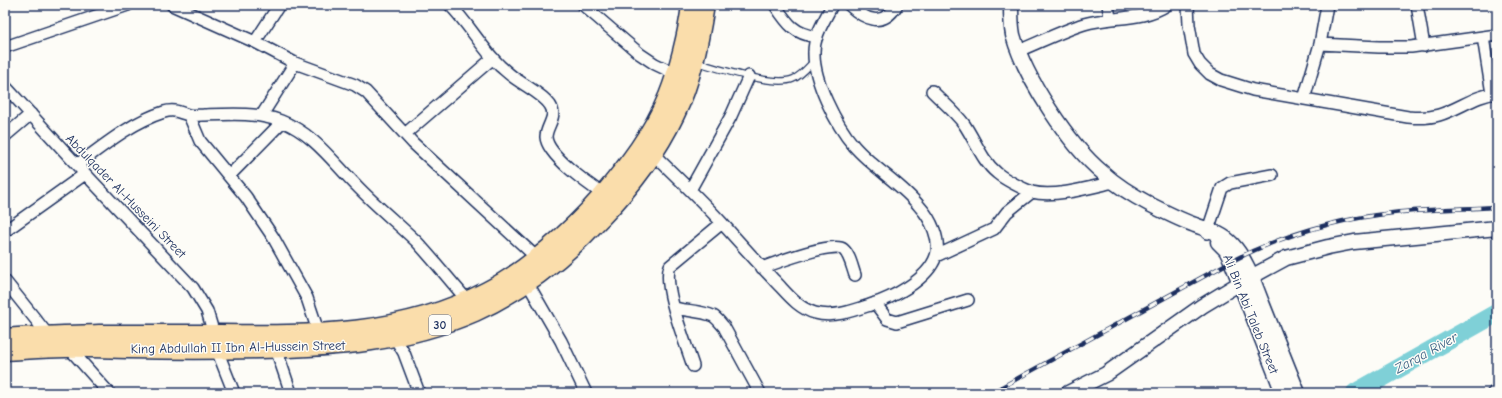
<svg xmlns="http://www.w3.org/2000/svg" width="1502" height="398" viewBox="0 0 1502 398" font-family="'Comic Neue',sans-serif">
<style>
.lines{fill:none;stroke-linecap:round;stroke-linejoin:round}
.river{stroke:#7fd0d7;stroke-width:19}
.service-casing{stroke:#1b2f5e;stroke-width:8}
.minor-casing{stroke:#1b2f5e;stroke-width:14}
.tertiary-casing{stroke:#1b2f5e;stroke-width:17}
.primary-casing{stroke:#1b2f5e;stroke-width:21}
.service{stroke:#fdfcf7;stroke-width:5.5}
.minor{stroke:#fdfcf7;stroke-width:11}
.tertiary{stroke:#fdfcf7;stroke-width:14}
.primary{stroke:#faddab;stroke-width:18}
.rail-casing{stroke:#1b2f5e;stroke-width:4.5}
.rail{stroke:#fdfcf7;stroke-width:3;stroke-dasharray:9;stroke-linecap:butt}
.labels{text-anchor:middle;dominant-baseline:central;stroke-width:3;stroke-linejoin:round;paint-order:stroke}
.shield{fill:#fdfcf7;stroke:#5f6c8c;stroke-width:1}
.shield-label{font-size:12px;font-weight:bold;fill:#1b2f5e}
.street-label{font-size:13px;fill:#1b2f5e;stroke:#fdfcf7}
.water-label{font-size:14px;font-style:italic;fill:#395f82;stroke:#fdfcf7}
</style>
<rect width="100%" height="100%" fill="#fdfcf7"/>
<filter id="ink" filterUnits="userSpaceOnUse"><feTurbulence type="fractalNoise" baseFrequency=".025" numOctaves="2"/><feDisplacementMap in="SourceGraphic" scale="8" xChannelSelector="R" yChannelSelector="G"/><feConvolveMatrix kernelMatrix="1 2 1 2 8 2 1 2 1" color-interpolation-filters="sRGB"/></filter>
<g filter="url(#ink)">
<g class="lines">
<path class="river" d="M 1355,393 L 1497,313"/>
<defs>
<path id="service" d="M 696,62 C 717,68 774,87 793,79 C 801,76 808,67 814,61"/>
<path id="minor" d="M 172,5 L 255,42 L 295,63 L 355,85 L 366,92 L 413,143 L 536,257
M 450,5 C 468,23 481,47 500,66 C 506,71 512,77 519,81 C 529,88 543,95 550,105 C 558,117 546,126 546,137 C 547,155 588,184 603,194
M 583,5 L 640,54 L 655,64 L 676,74
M 775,5 C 787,23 794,34 817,37
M 849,5 C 865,20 883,28 897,5
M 1108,5 L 1110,18
M 1188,5 L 1189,25 L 1194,54 L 1200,64 L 1210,74 L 1221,80 L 1253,90 L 1408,117 C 1418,118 1429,118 1439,115 C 1459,109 1476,95 1497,93
M 1417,5 L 1424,46
M 1483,37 L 1492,94
M 255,42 L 279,5
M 1320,44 L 1379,47 L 1411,47 L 1497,35
M 5,47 L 128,5
M 1018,51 C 1040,42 1062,31 1084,24 C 1111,16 1143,21 1167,5
M 5,86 L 77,165 L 193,288 L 207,311 L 214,334
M 932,91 C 943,102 955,112 964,124 C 975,140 982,161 997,173 C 1004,179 1023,189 1032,192 C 1054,198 1092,187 1114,182
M 1304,99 L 1320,44 L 1327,5
M 189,115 L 200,141 L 246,197 L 273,237 L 307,298 L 319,334
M 262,115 L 295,63
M 405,134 L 493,58
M 5,136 L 31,114
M 653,154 C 676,176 700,199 722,223 C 739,242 756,261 774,280 C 786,292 797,308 815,313 C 833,318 852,311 870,305 C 892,298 928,280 936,256 C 941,240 931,219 920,207 C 902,184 874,169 854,146 C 836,125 813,80 814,52 C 814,35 825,20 832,5
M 77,165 C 104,145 132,122 164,112 C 174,109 179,112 188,115 C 192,116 198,115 203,115 C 229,114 256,112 281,121 C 313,133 333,162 356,185 C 375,205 396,222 416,241 C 434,260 450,281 468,301
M 229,176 L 282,122
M 690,190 L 731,116 L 749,76
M 5,231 L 85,174
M 1207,233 L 1222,188 L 1230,183 L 1272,175
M 936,256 L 994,229 L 1007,212 L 1032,192
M 762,268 C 775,263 834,241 843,249 C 850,255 852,267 855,275
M 5,281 L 48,335
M 527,282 L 561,341 L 586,393
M 875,303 L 887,319 L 897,322 L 968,300
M 675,308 C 687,311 702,311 713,316 C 717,318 721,324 724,327 L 760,393
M 395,338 L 404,353 L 419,393
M 69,348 L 109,393
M 276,349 L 291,393
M 217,350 L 234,393
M 693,366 C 686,344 662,286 670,266 L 722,223
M 1493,393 L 1497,390"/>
<path id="tertiary" d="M 1011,5 C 1011,15 1011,25 1013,35 C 1025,78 1069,145 1103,173 C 1117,186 1134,196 1151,205 C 1165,212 1180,220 1195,225 C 1208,230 1222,233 1232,244 C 1247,260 1254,283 1262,303 C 1274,333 1286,363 1298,393
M 1218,242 L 1226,250 L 1230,258 L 1283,393
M 1068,393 L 1106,374 L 1202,306 L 1240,283 L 1286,258 L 1328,247 L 1354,242 L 1497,228"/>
<path id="primary" d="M 5,338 C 36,335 68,335 99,334 C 139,334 179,334 219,334 C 312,335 402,336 487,291 C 528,270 571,231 602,196 C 627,166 653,133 668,96 C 678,71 688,32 691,5
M 5,351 C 25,350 46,348 66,348 C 87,347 107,349 128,349 C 172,350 216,350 260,349 C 336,347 404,343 475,312 C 523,290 566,256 601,218 C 630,188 657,153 675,115 C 692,81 699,42 705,5"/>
</defs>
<use href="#service" class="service-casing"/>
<use href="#minor" class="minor-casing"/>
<use href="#tertiary" class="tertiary-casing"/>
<use href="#primary" class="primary-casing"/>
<use href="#service" class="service"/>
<use href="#minor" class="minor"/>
<use href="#tertiary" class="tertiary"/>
<use href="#primary" class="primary"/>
<defs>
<path id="rail" d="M 991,393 L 1230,262 C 1280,236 1337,219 1393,213 C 1427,209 1463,209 1497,207"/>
</defs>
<use href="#rail" class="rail-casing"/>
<use href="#rail" class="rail"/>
</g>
</g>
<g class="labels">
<rect class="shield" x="429" y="315" width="22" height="20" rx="3"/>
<g class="shield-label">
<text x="440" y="325">30</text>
</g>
<g class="street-label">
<text transform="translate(126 196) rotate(46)">Abdulqader Al-Husseini Street</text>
<text transform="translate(1251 314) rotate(68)">Ali Bin Abi Taleb Street</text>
<text transform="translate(238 347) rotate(-1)">King Abdullah II Ibn Al-Hussein Street</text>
</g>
<g class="water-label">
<text transform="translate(1426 353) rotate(-29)">Zarqa River</text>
</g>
</g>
<rect width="1502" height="398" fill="none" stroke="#fdfcf7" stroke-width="20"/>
<rect x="10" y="10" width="1482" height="378" fill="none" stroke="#1b2f5e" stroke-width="1.5" filter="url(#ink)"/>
</svg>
